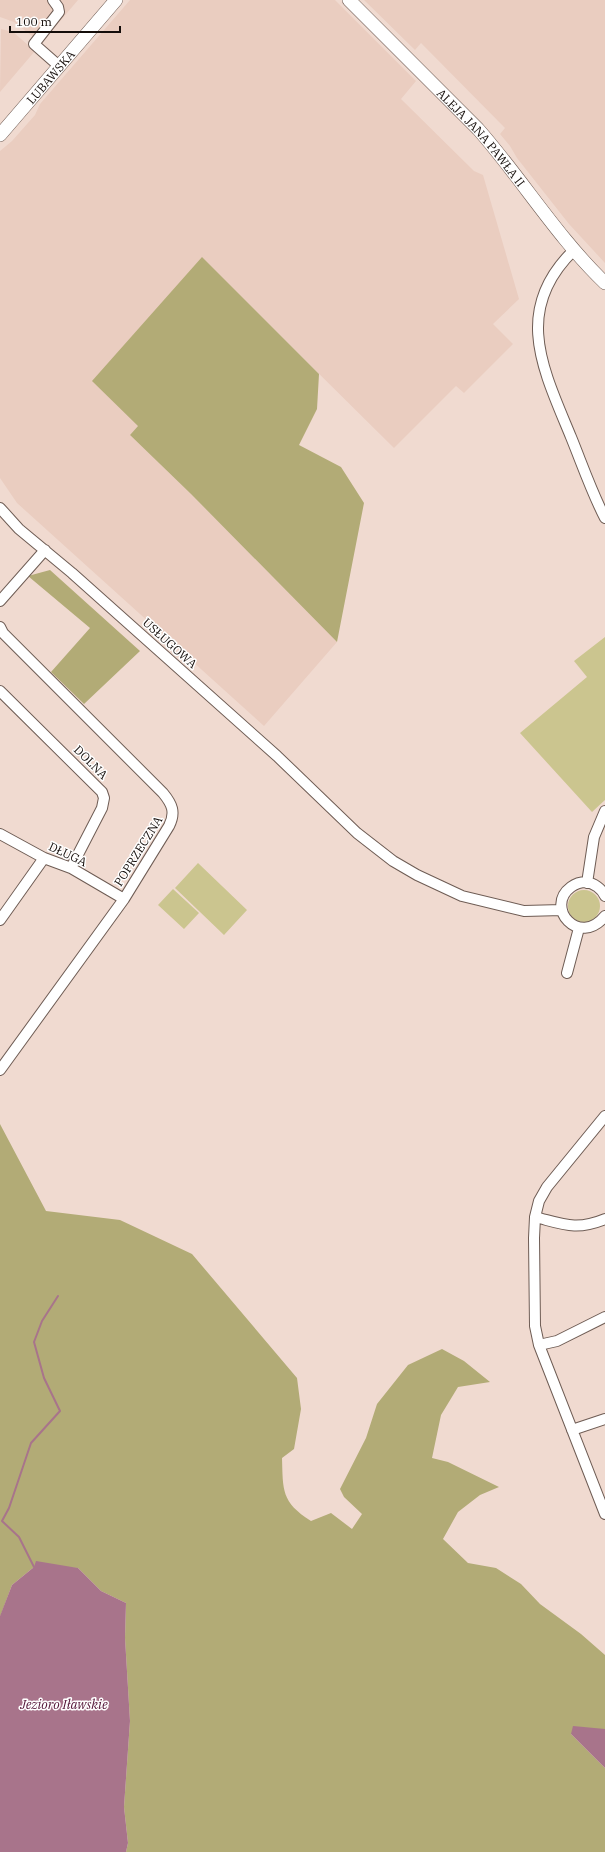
<svg xmlns="http://www.w3.org/2000/svg" width="605" height="1852" viewBox="0 0 605 1852" font-family="'IBM Plex Serif',serif">
<style>
.built{fill:#eacdc0}
.green{fill:#cbc58f}
.forest{fill:#b2ab76}
.water{fill:#a8748b}
.lines{fill:none;stroke-linecap:round;stroke-linejoin:round}
.stream{stroke:#a8748b;stroke-width:2}
.minor-casing{stroke:#6e5c54;stroke-width:12}
.major-casing{stroke:#6e5c54;stroke-width:14}
.minor{stroke:#fff;stroke-width:10}
.major{stroke:#fff;stroke-width:13}
.labels{text-anchor:middle;dominant-baseline:central;stroke-width:3;stroke-linejoin:round;paint-order:stroke}
.street-label{font-size:12px;fill:#140d0a;stroke:#fff}
.water-label{font-size:13px;font-style:italic;fill:#521235;stroke:#fff}
</style>
<rect width="100%" height="100%" fill="#f0dad0"/>
<path class="built" d="M 0,0 L 78,0 L 44,40 L 32,36 L 14,22 L 0,17 Z
M 130,0 L 335,0 L 416,81 L 401,99 L 474,171 L 483,175 L 519,299 L 493,324 L 513,344 L 464,393 L 456,386 L 394,448 L 202,258 L 138,426 L 130,435 L 191,494 L 337,642 L 264,726 L 17,503 L 0,478 L 0,151 L 12,141 L 35,115 L 40,104 Z
M 364,0 L 605,0 L 605,263 L 569,224 L 517,158 L 510,146 L 500,134 L 505,128 L 421,43 L 415,50 Z
M 1,29 L 13,32 L 35,51 L 0,92 Z"/>
<path class="green" d="M 605,637 L 605,800 L 592,812 L 520,733 L 587,677 L 574,661 Z
M 198,863 L 247,910 L 224,935 L 175,888 Z
M 173,889 L 199,913 L 184,929 L 158,905 Z
M568 906a16 16 0 1 1 32 0a16 16 0 1 1-32 0Z"/>
<path class="forest" d="M 202,257 L 319,374 L 317,409 L 299,445 L 341,467 L 364,503 L 337,642 L 191,494 L 130,435 L 138,426 L 92,381 Z
M 50,570 L 140,651 L 84,704 L 51,672 L 90,628 L 28,576 Z
M 0,1124 L 46,1211 L 120,1220 L 192,1254 L 297,1378 L 301,1409 L 294,1449 L 282,1458 C 283,1490 281,1502 311,1521 L 331,1513 L 352,1529 L 362,1514 L 344,1497 L 340,1489 L 366,1438 L 377,1404 L 408,1365 L 442,1349 L 464,1361 L 490,1382 L 458,1387 L 441,1415 L 432,1458 L 448,1462 L 499,1487 L 480,1495 L 458,1512 L 443,1539 L 468,1563 L 496,1568 L 521,1584 L 540,1604 L 581,1634 L 605,1655 L 605,1730 L 571,1734 L 605,1768 L 605,1852 L 126,1852 L 128,1843 L 124,1807 L 130,1721 L 125,1638 L 126,1603 L 101,1591 L 78,1568 L 34,1567 L 12,1585 L 0,1617 Z"/>
<path class="water" d="M 36,1561 L 78,1568 L 101,1591 L 126,1603 L 125,1638 L 130,1721 L 124,1807 L 128,1843 L 126,1852 L 0,1852 L 0,1616 L 12,1585 L 34,1567 Z
M 573,1726 L 605,1729 L 605,1768 L 571,1734 Z"/>
<g class="lines">
<path class="stream" d="M 34,1567 L 19,1537 L 2,1521 L 9,1508 L 31,1443 L 60,1411 L 44,1378 L 34,1342 L 42,1321 L 58,1296"/>
<defs>
<path id="minor" d="M 53,0 L 58,7 L 59,12 L 34,44 L 59,66
M 574,250 C 512,310 543,369 571,437 C 582,464 592,493 605,518
M 0,508 L 19,529 L 72,573 L 277,756 L 357,833 L 393,861 L 417,875 L 462,896 L 524,911 L 562,910
M 0,601 L 45,550
M 0,627 L 3,633 L 163,793 C 172,804 176,812 169,826 L 124,899 L 0,1070
M 0,691 L 102,792 L 104,798 L 102,808 L 71,868
M 0,834 L 44,858 L 71,868 L 124,899
M 587,883 L 594,837 L 605,811
M 605,896 C 602,889 594,883 586,882 C 581,882 575,884 571,887 C 544,907 579,948 605,916
M 0,920 L 44,858
M 567,973 L 579,928
M 605,1116 L 547,1187 L 539,1201 L 535,1217 L 534,1238 L 535,1326 L 539,1345 L 605,1514
M 535,1217 C 563,1224 576,1231 605,1219
M 539,1345 L 557,1341 L 605,1317
M 572,1430 L 605,1419"/>
<g id="major">
<path id="s1" d="M 349,0 L 478,129 C 522,179 557,237 605,283"/>
<path id="s2" d="M 0,135 L 116,0"/>
</g>
</defs>
<use href="#minor" class="minor-casing"/>
<use href="#major" class="major-casing"/>
<use href="#minor" class="minor"/>
<use href="#major" class="major"/>
</g>
<g class="labels">
<g class="street-label">
<text stroke="none"><textPath href="#s2" startOffset="77">LUBAWSKA</textPath></text>
<text stroke="none"><textPath href="#s1" startOffset="191">ALEJA JANA PAWŁA II</textPath></text>
<text transform="translate(170 643) rotate(42)">USŁUGOWA</text>
<text transform="translate(91 762) rotate(45)">DOLNA</text>
<text transform="translate(138 851) rotate(-58)">POPRZECZNA</text>
<text transform="translate(68 854) rotate(25)">DŁUGA</text>
</g>
<g class="water-label">
<text x="64" y="1704">Jezioro Iławskie</text>
</g>
</g>
<path d="M10 26v6h110v-6" fill="none" stroke="#140d0a" stroke-width="2"/>
<text x="16" y="26" font-size="12" fill="#140d0a" stroke="#ffffff" stroke-width="3" paint-order="stroke">100 m</text>
</svg>
